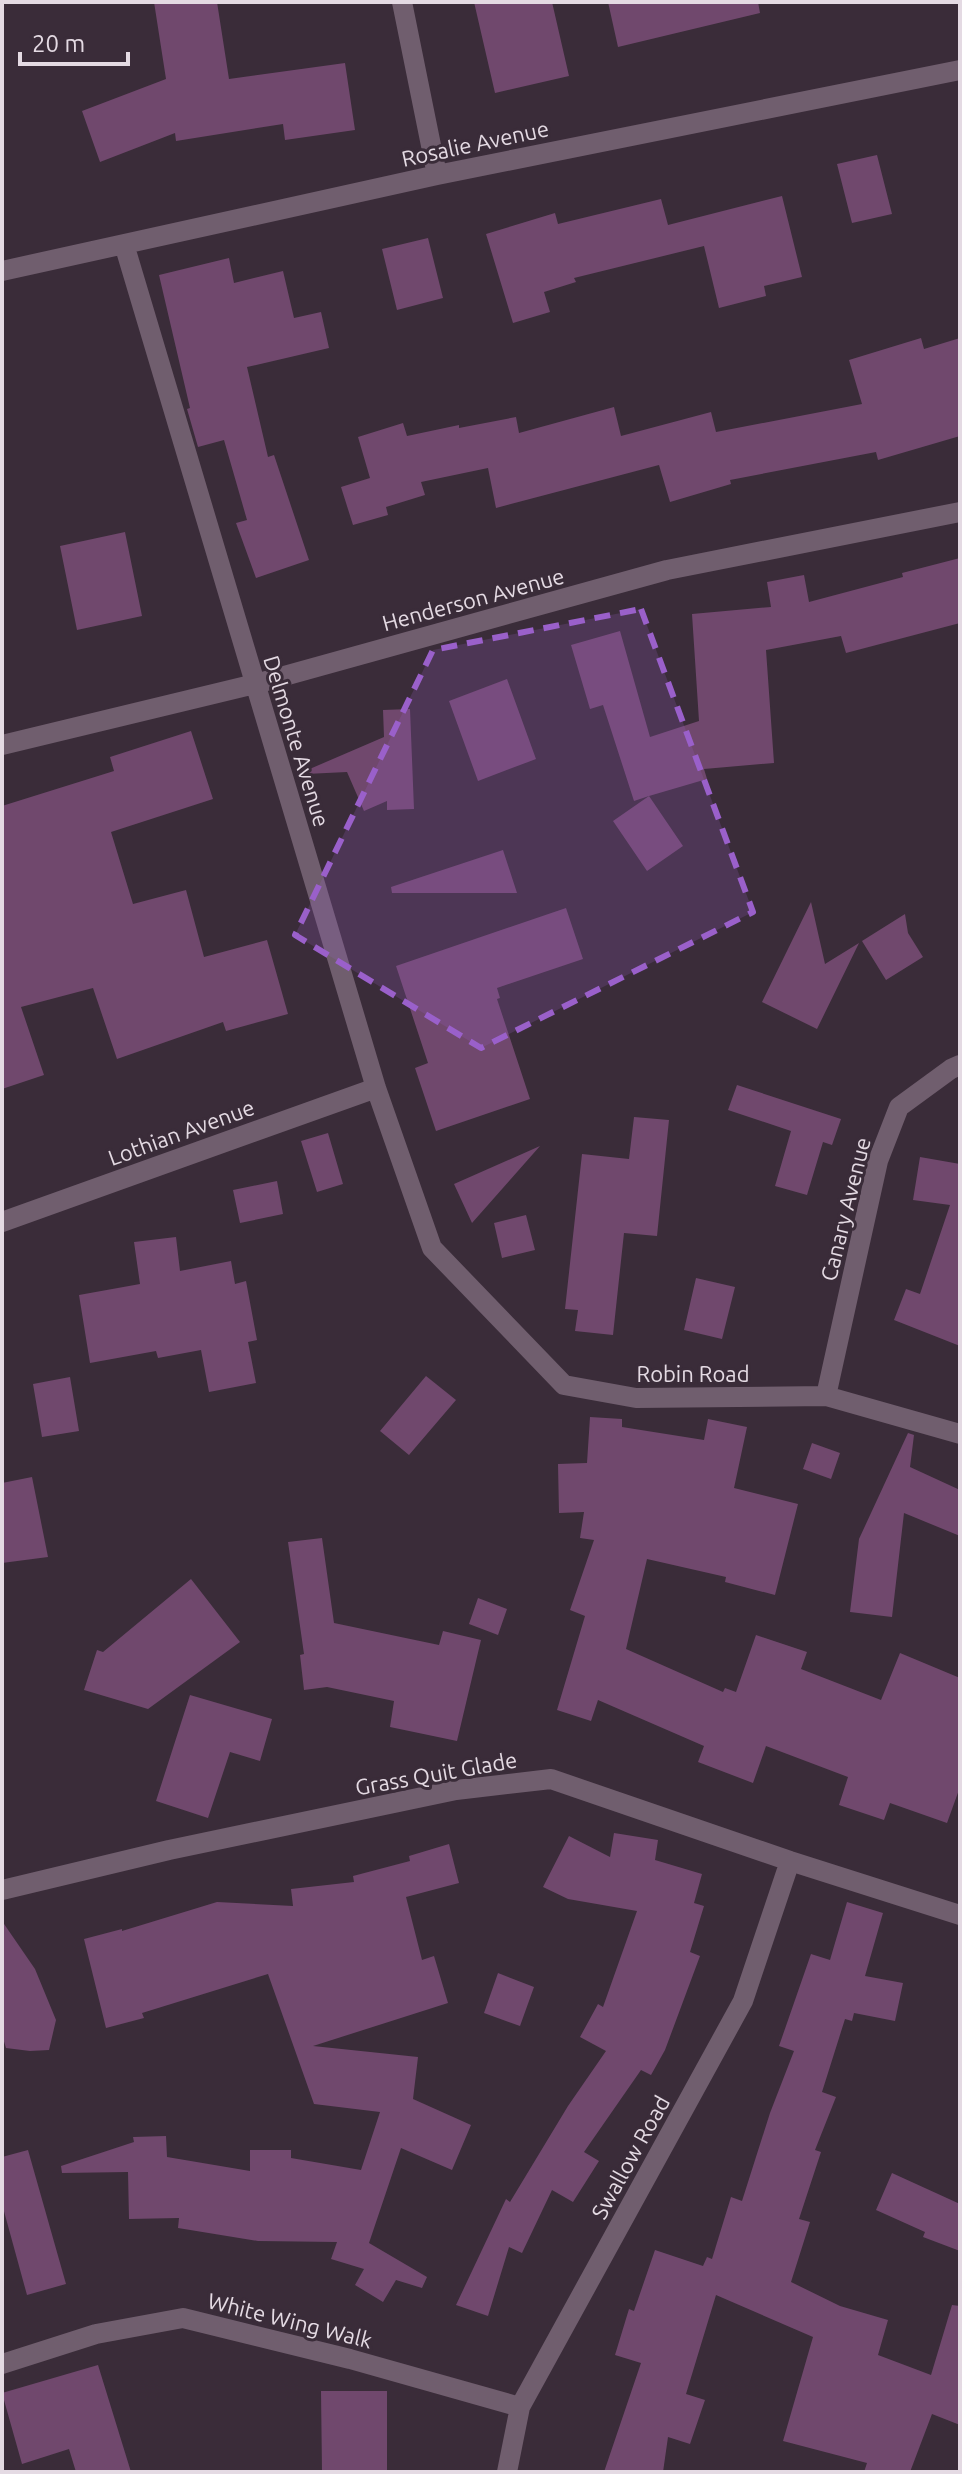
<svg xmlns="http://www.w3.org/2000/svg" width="962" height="2474" viewBox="0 0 962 2474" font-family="Ubuntu,sans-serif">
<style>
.building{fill:#70486d}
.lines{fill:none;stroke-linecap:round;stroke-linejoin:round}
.street{stroke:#705e6e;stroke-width:20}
.marked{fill:#9a60ca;fill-opacity:0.2;stroke:#9a60ca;stroke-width:6;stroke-dasharray:16 10;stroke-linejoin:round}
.labels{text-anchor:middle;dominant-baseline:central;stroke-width:6;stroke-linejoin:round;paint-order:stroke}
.street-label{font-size:22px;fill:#e4dae3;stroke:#3a2c39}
</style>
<rect width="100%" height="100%" fill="#3a2c39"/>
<path class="building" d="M 154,2 L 217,2 L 229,79 L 345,63 L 355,130 L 285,140 L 283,124 L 176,141 L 175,133 L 100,162 L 82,111 L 166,79 Z
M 474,2 L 552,2 L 569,76 L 495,93 Z
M 608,2 L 758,2 L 760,13 L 618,47 Z
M 877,155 L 892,214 L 852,223 L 837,164 Z
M 782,196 L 802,277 L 764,286 L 766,296 L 719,308 L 704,246 L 574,278 L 576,282 L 544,292 L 550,312 L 513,323 L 486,234 L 555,213 L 558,224 L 661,199 L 668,225 Z
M 428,238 L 443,298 L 397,310 L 382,249 Z
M 229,258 L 234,283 L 283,271 L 294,318 L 321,312 L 329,348 L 247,367 L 268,457 L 274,455 L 309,560 L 256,578 L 236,523 L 247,520 L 224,440 L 198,447 L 187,409 L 190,408 L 159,275 Z
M 921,338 L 924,349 L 960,338 L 960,436 L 878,460 L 876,452 L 730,480 L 731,484 L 670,502 L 659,465 L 496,508 L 488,468 L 421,482 L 425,495 L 386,507 L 388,515 L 353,525 L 341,487 L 370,478 L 358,437 L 403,423 L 407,436 L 459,425 L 459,428 L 516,417 L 519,433 L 614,407 L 621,436 L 711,412 L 716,432 L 862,404 L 849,360 Z
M 125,532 L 142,616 L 77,630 L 60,546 Z
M 960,558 L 960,623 L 846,653 L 841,636 L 766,650 L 774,763 L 704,769 L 707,779 L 649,796 L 683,846 L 647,871 L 613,821 L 649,796 L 634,801 L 603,705 L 590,709 L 571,645 L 620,631 L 650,737 L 699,721 L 692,614 L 771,607 L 767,582 L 804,575 L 809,602 L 903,577 L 902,573 Z
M 507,679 L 536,759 L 478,781 L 449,701 Z
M 410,709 L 414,809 L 387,810 L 387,801 L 364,811 L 347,772 L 306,774 L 305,771 L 384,737 L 383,710 Z
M 191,731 L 213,799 L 111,832 L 133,904 L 186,890 L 204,957 L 267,940 L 288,1014 L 226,1031 L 223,1022 L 117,1059 L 93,988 L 21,1007 L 44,1075 L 2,1089 L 2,806 L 114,771 L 110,757 Z
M 503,850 L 517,893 L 392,893 L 391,887 Z
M 811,902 L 825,964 L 859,943 L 817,1029 L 762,1002 Z
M 566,908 L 583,959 L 497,988 L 500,998 L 497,999 L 530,1099 L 436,1131 L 415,1068 L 428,1063 L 396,966 Z
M 905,914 L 908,933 L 923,957 L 886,980 L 862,941 Z
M 737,1085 L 841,1119 L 832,1145 L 823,1142 L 807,1195 L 775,1186 L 791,1131 L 728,1110 Z
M 634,1117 L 669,1120 L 657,1236 L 624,1233 L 613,1335 L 575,1331 L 578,1310 L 565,1309 L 582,1154 L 629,1159 Z
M 328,1133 L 343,1184 L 317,1192 L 301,1141 Z
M 540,1146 L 472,1223 L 454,1184 Z
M 920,1157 L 960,1164 L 960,1346 L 894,1320 L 906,1289 L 920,1294 L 950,1205 L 913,1200 Z
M 277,1181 L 283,1214 L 240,1223 L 233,1190 Z
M 526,1215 L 535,1250 L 502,1258 L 494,1223 Z
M 176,1237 L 180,1271 L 231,1261 L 235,1284 L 246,1281 L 257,1340 L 248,1342 L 256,1383 L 209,1392 L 201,1350 L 158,1358 L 156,1351 L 90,1363 L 79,1295 L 140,1284 L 134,1242 Z
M 696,1278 L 735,1287 L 722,1339 L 684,1330 Z
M 426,1376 L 456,1400 L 409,1455 L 380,1431 Z
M 70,1377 L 79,1431 L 42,1437 L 33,1384 Z
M 590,1417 L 622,1419 L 622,1427 L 704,1440 L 708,1419 L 747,1427 L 734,1488 L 798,1504 L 775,1595 L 725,1582 L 726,1577 L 647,1559 L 626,1649 L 723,1692 L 725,1688 L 736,1692 L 756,1635 L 807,1652 L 801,1669 L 881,1700 L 900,1653 L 960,1678 L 960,1787 L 947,1823 L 890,1803 L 884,1820 L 839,1805 L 848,1777 L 766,1746 L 753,1783 L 698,1762 L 704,1746 L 598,1700 L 591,1721 L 557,1710 L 585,1616 L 570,1610 L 594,1540 L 580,1538 L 584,1512 L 559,1513 L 558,1464 L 587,1463 Z
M 908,1433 L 914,1435 L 910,1467 L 960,1490 L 960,1536 L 904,1513 L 892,1617 L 850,1612 L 859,1539 Z
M 812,1443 L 840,1453 L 831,1479 L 803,1469 Z
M 32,1477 L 48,1557 L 2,1563 L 2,1483 Z
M 322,1538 L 334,1623 L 439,1645 L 443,1631 L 481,1640 L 457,1741 L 390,1727 L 394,1701 L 327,1687 L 304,1690 L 300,1655 L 304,1654 L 288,1542 Z
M 191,1579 L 240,1642 L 148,1709 L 84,1690 L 97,1650 L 103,1652 Z
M 478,1598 L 507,1609 L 498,1635 L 469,1624 Z
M 190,1695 L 272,1719 L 260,1761 L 230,1752 L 208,1818 L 156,1801 Z
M 614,1833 L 658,1840 L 655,1860 L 702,1874 L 694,1903 L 704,1906 L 690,1952 L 700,1956 L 665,2050 L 651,2075 L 641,2070 L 584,2152 L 599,2161 L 573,2202 L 552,2190 L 522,2253 L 509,2247 L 488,2316 L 456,2305 L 506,2199 L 510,2202 L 568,2106 L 606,2051 L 580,2037 L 598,2004 L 603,2007 L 637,1911 L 568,1899 L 543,1887 L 569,1836 L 610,1857 Z
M 449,1844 L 459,1883 L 406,1897 L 422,1960 L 434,1956 L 448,2003 L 313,2046 L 418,2057 L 413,2099 L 471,2125 L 452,2170 L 401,2148 L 369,2243 L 427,2277 L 422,2288 L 396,2280 L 383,2302 L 355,2285 L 364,2269 L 331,2259 L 337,2242 L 258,2241 L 178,2228 L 179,2218 L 129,2219 L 128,2172 L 62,2173 L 61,2166 L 134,2142 L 133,2137 L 166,2136 L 167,2157 L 250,2171 L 250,2150 L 291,2150 L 291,2158 L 361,2170 L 380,2112 L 314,2104 L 268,1974 L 142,2013 L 144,2018 L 106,2028 L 84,1939 L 122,1929 L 122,1931 L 217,1902 L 293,1906 L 291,1889 L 354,1882 L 353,1876 L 410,1861 L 409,1856 Z
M 847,1902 L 883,1913 L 865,1976 L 903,1983 L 895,2021 L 854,2013 L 852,2021 L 845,2019 L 822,2092 L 836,2097 L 815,2150 L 821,2152 L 799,2219 L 810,2222 L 791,2282 L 840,2306 L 888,2320 L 878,2355 L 931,2375 L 952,2305 L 960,2306 L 960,2425 L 932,2414 L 910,2472 L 864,2472 L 867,2463 L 783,2441 L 813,2337 L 716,2295 L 686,2394 L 705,2400 L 690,2444 L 668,2437 L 663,2472 L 604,2472 L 641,2363 L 615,2355 L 629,2309 L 634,2311 L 655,2250 L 703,2266 L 707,2257 L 712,2259 L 731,2197 L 742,2201 L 770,2113 L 794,2051 L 779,2046 L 811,1954 L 830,1960 Z
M 2,1921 L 35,1969 L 56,2020 L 49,2050 L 30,2051 L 6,2048 L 2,2035 Z
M 498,1973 L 534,1987 L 520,2026 L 484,2013 Z
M 28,2150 L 66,2284 L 27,2295 L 2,2204 L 2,2157 Z
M 892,2173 L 960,2204 L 960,2251 L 923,2237 L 925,2232 L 876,2210 Z
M 98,2365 L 131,2472 L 76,2472 L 69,2449 L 22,2464 L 2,2393 Z
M 321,2391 L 387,2391 L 387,2472 L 322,2472 Z"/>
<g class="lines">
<path class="street" d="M 402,2 L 437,175
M 124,244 L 376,1088 L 432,1248 L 564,1385 L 636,1398 L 826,1396 L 960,1434
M 2,271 L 437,175 L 960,70
M 2,745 L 255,684 L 667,570 L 960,512
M 2,1222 L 376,1088
M 826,1396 L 878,1161 L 899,1107 L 951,1069 L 960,1065
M 2,1890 L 169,1850 L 456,1790 L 551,1779 L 790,1861 L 960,1915
M 2,2364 L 96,2334 L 183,2318 L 350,2359 L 520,2407
M 507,2472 L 520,2407 L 743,2001 L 790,1861"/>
</g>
<path class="marked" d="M 641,609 L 753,912 L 481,1048 L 295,935 L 433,650 Z"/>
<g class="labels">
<g class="street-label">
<text transform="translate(475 143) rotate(-12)">Rosalie Avenue</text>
<text transform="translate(473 599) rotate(-15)">Henderson Avenue</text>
<text transform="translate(297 741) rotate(73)">Delmonte Avenue</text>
<text transform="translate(181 1132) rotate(-20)">Lothian Avenue</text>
<text transform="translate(845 1209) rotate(-76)">Canary Avenue</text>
<text x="693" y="1373">Robin Road</text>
<text transform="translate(436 1773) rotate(-10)">Grass Quit Glade</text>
<text transform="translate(630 2157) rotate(-61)">Swallow Road</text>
<text transform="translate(290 2320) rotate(14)">White Wing Walk</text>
</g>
</g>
<rect width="962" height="2474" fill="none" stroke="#e4dae3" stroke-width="8"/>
<path d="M20 52v12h108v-12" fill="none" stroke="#e4dae3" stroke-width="4"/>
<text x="32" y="52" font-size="24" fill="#e4dae3" stroke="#3a2c39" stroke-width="6" paint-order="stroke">20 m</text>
</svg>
